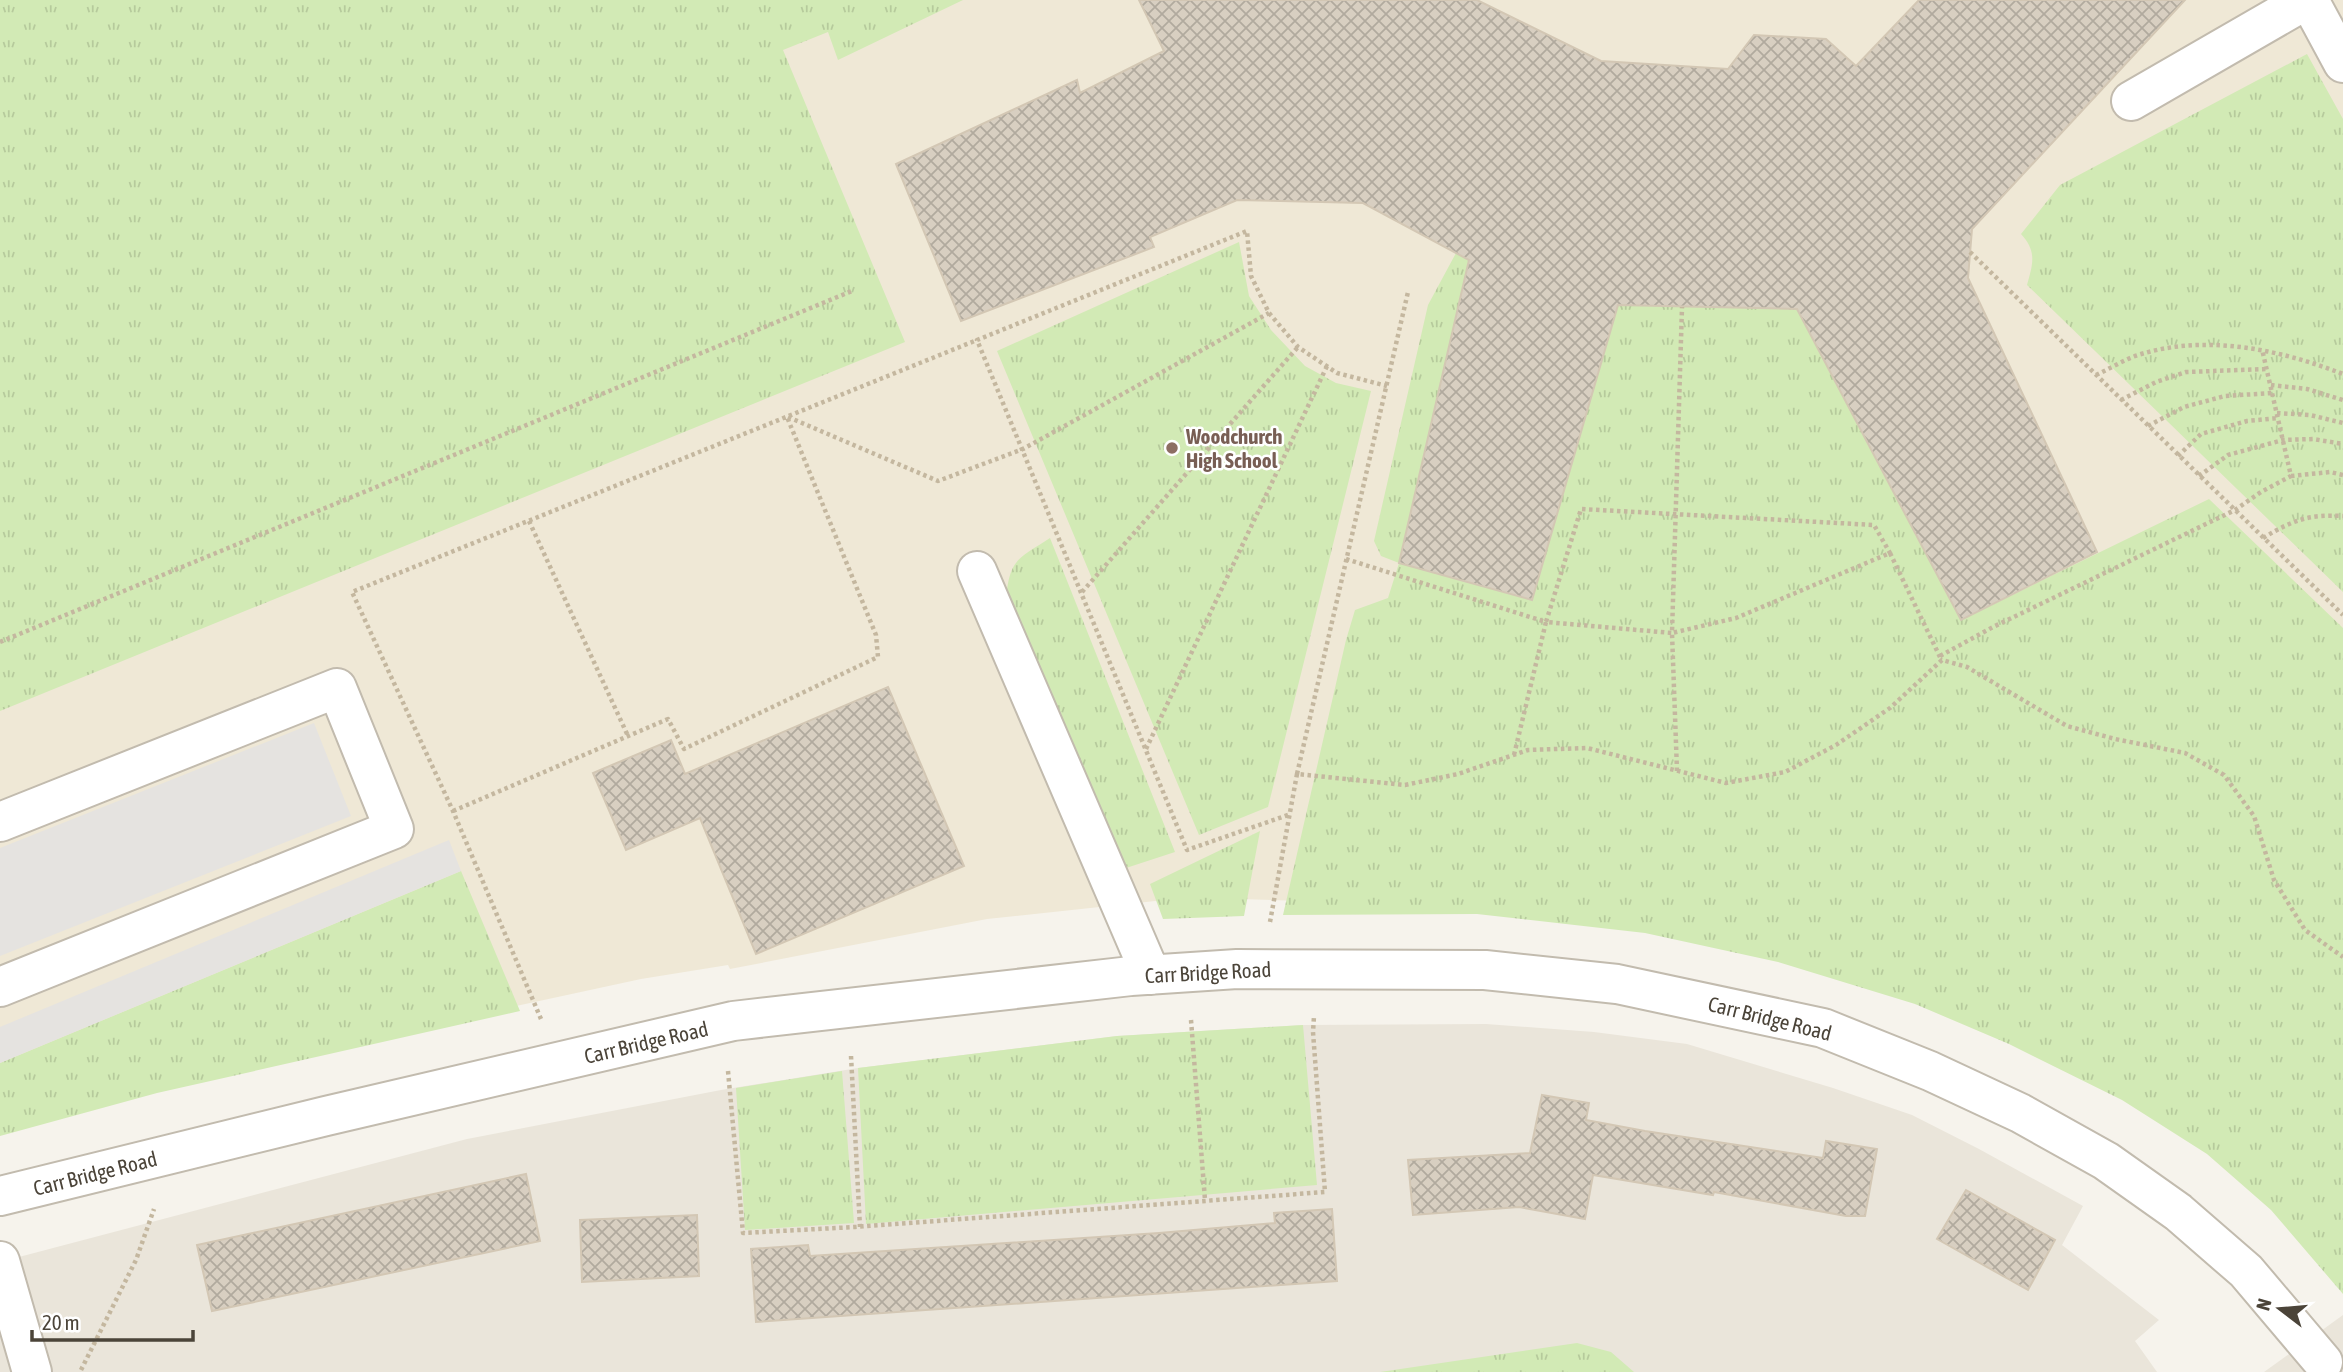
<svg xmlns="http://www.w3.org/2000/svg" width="2343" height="1372" viewBox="0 0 2343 1372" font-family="'Asap Condensed',sans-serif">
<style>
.residential{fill:#eae5da}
.education{fill:#efe8d6}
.grass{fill:url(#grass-tufts)}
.parking{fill:#e5e3e0}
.building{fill:url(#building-cross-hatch);stroke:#d3c7b4;stroke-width:2}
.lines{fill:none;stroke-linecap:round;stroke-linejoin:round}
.minor-casing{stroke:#c2bbae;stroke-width:42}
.path{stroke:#c4b79f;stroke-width:4.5;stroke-dasharray:3.5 3.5;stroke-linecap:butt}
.minor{stroke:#fff;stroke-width:38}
.education-dot{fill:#8d6e63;stroke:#fff;stroke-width:2.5}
.labels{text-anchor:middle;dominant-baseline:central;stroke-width:5;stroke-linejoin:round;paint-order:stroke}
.education-label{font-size:21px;font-weight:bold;fill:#785e54;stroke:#fff;text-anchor:start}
.street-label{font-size:21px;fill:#4b4439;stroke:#fff}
</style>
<defs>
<pattern id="grass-tufts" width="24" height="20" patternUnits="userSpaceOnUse" patternTransform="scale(1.75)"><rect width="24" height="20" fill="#d2eab5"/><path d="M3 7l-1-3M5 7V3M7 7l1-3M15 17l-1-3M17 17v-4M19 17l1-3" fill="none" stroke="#b6ca9c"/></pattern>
<pattern id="building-cross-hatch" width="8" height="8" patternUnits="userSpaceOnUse" patternTransform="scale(1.75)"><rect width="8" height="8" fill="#d8cfc1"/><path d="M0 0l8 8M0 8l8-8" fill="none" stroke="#b1aa9e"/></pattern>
</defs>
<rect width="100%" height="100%" fill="#f6f3ec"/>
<path class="residential" d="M 1486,1024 L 1594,1032 L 1687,1044 L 1833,1088 L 1912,1115 L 1979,1149 L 2083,1206 L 2062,1245 L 2159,1320 L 2135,1341 L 2157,1372 L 0,1372 L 0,1262 L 467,1139 L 721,1090 L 858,1068 L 1117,1036 L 1303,1025 Z
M 2343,1315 L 2343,1372 L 2264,1372 Z"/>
<path class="education" d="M 0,0 L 2343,0 L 2343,1260 L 2255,1155 L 1876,975 L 1536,908 L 1174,897 L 1174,899 L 987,919 L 730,969 L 728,965 L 641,979 L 189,1077 L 0,1127 Z"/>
<path class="grass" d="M 0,0 L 963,0 L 838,60 L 828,32 L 783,50 L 905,342 L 0,711 Z
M 2307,54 L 2343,119 L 2343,592 L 2027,285 C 2033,264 2037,251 2021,234 L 2060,185 Z
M 1239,242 L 1249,296 L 1271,330 L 1305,366 L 1336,383 L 1371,391 L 1268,807 L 1199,835 L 997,351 Z
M 1456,253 L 1469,260 L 1399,562 L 1532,600 L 1617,305 L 1797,309 L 1961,620 L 2209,499 L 2343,628 L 2343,1294 L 2271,1210 L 2207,1154 L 2122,1100 L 2009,1044 L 1915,1004 L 1778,962 L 1645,933 L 1477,914 L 1283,915 L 1346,640 L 1355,610 L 1388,598 L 1399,563 L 1381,556 L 1374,541 L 1428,305 Z
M 1050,538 L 1175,852 L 1123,869 L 1006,599 C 1010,558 1018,559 1050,538 Z
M 1260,831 L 1244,916 L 1163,919 L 1150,884 Z
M 461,871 L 520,1011 L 157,1093 L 0,1136 L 0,1063 Z
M 1303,1025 L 1317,1185 L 866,1224 L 858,1068 L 1117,1036 Z
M 842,1071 L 854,1223 L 745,1230 L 736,1088 Z
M 1577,1343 L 1611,1352 L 1634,1372 L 1380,1372 Z"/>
<path class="parking" d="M 314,723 L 351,816 L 0,956 L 0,848 Z
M 449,840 L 461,871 L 0,1063 L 0,1027 Z"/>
<path class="building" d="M 1139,0 L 1477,0 L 1601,61 L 1728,69 L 1754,35 L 1826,39 L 1856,66 L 1919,0 L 2185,0 L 1972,229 L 1968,278 L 2097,552 L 1961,620 L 1797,309 L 1618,305 L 1532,600 L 1399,563 L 1469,260 L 1363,203 L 1237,200 L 1150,237 L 1154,247 L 961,321 L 896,164 L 1077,80 L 1080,93 L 1164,51 Z
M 888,687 L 964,866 L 756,954 L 700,818 L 626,850 L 593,773 L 671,740 L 685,774 Z
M 1542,1095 L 1589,1103 L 1586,1120 L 1645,1131 L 1823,1158 L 1826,1141 L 1877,1149 L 1865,1216 L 1846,1216 L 1714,1192 L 1713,1195 L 1593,1175 L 1585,1219 L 1519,1207 L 1413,1215 L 1408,1160 L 1530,1153 Z
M 526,1174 L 540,1241 L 212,1311 L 197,1245 Z
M 1966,1190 L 2055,1240 L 2028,1290 L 1937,1239 Z
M 1332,1209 L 1337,1281 L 756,1322 L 751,1249 L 808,1245 L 810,1256 L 1159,1233 L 1275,1223 L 1274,1213 Z
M 697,1215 L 699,1276 L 582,1282 L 580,1220 Z"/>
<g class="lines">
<defs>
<path id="minor" d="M 2309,0 L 2343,63
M 2131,101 L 2306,0
M 977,571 L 1151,975
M 0,822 L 337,688 L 394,829 L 0,987
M 0,1196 L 326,1116 L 733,1021 L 1131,976 L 1237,969 L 1485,970 L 1617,984 L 1823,1028 L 1930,1071 L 2020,1113 L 2106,1161 L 2178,1212 L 2246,1271 L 2323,1362
M 0,1261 L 32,1372"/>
</defs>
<use href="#minor" class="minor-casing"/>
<path class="path" d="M 1970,252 L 2343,615
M 2096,375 C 2109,369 2122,361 2135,356 C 2203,333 2278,349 2343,374
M 2271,385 L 2307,389 L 2343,400
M 2121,400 L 2156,382 L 2186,372 L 2267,369
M 2277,413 L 2310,415 L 2343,423
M 788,417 L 938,481 L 1023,449 L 1269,313
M 2148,426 L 2184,407 L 2225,396 L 2272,393
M 2178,456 L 2201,434 L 2247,421 L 2278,418
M 2199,476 L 2228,455 L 2283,440 L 2313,439 L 2343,444
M 2291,476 L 2330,472 L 2343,475
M 529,521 L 628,736
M 2263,538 C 2293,520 2309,514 2343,516
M 1346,559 L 1546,622 L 1581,509 L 1874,525 L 1890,553
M 1082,592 L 1298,347
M 0,642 L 852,291
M 1940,656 L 1993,627 L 2235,510 L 2261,492 L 2291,476 L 2262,349
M 1146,749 L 1327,366
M 1514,755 L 1546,622 L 1672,633 L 1682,307
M 1677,771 L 1672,633 L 1736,618 L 1890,553 L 1940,657
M 1297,774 L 1408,292
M 453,811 L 668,719 L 684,749 L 878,657 L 876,635 L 787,417
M 1288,815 L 1187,850 L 977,340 L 1247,231 L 1251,276 L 1269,313 L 1298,347 L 1337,373 L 1387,386
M 1270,922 L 1297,774 L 1405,785 L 1458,774 L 1528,750 L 1587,748 L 1726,783 L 1785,772 L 1836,745 L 1890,708 L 1942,660 L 1967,667 L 2067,726 L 2115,739 L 2185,753 L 2224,775 L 2254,816 L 2274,880 L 2305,930 L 2343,957
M 541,1019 L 453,811 L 352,592 L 977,340
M 1191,1020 L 1205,1200
M 851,1056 L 860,1227
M 728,1071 L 743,1233 L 855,1227 L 1325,1192 L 1313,1032 L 1314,1016
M 81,1370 L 136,1260 L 154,1209"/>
<use href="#minor" class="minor"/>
</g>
<circle class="education-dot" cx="1172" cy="448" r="7"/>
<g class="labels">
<g class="education-label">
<text x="1186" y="436">Woodchurch<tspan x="1186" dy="24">High School</tspan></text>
</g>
<g class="street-label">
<text transform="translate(1208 972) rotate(-3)">Carr Bridge Road</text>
<text transform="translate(1770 1018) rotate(14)">Carr Bridge Road</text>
<text transform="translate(646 1042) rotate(-13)">Carr Bridge Road</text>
<text transform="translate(95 1173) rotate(-14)">Carr Bridge Road</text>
</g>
</g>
<g transform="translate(2280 1309) rotate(286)" stroke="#ffffff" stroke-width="5" paint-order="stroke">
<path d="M0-5L12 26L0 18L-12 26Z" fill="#4b4439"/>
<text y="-10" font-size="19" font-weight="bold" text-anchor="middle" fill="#4b4439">N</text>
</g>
<path d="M32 1330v10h161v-10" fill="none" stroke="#4b4439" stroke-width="3.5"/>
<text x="42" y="1330" font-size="21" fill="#4b4439" stroke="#ffffff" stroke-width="5" paint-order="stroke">20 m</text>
</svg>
